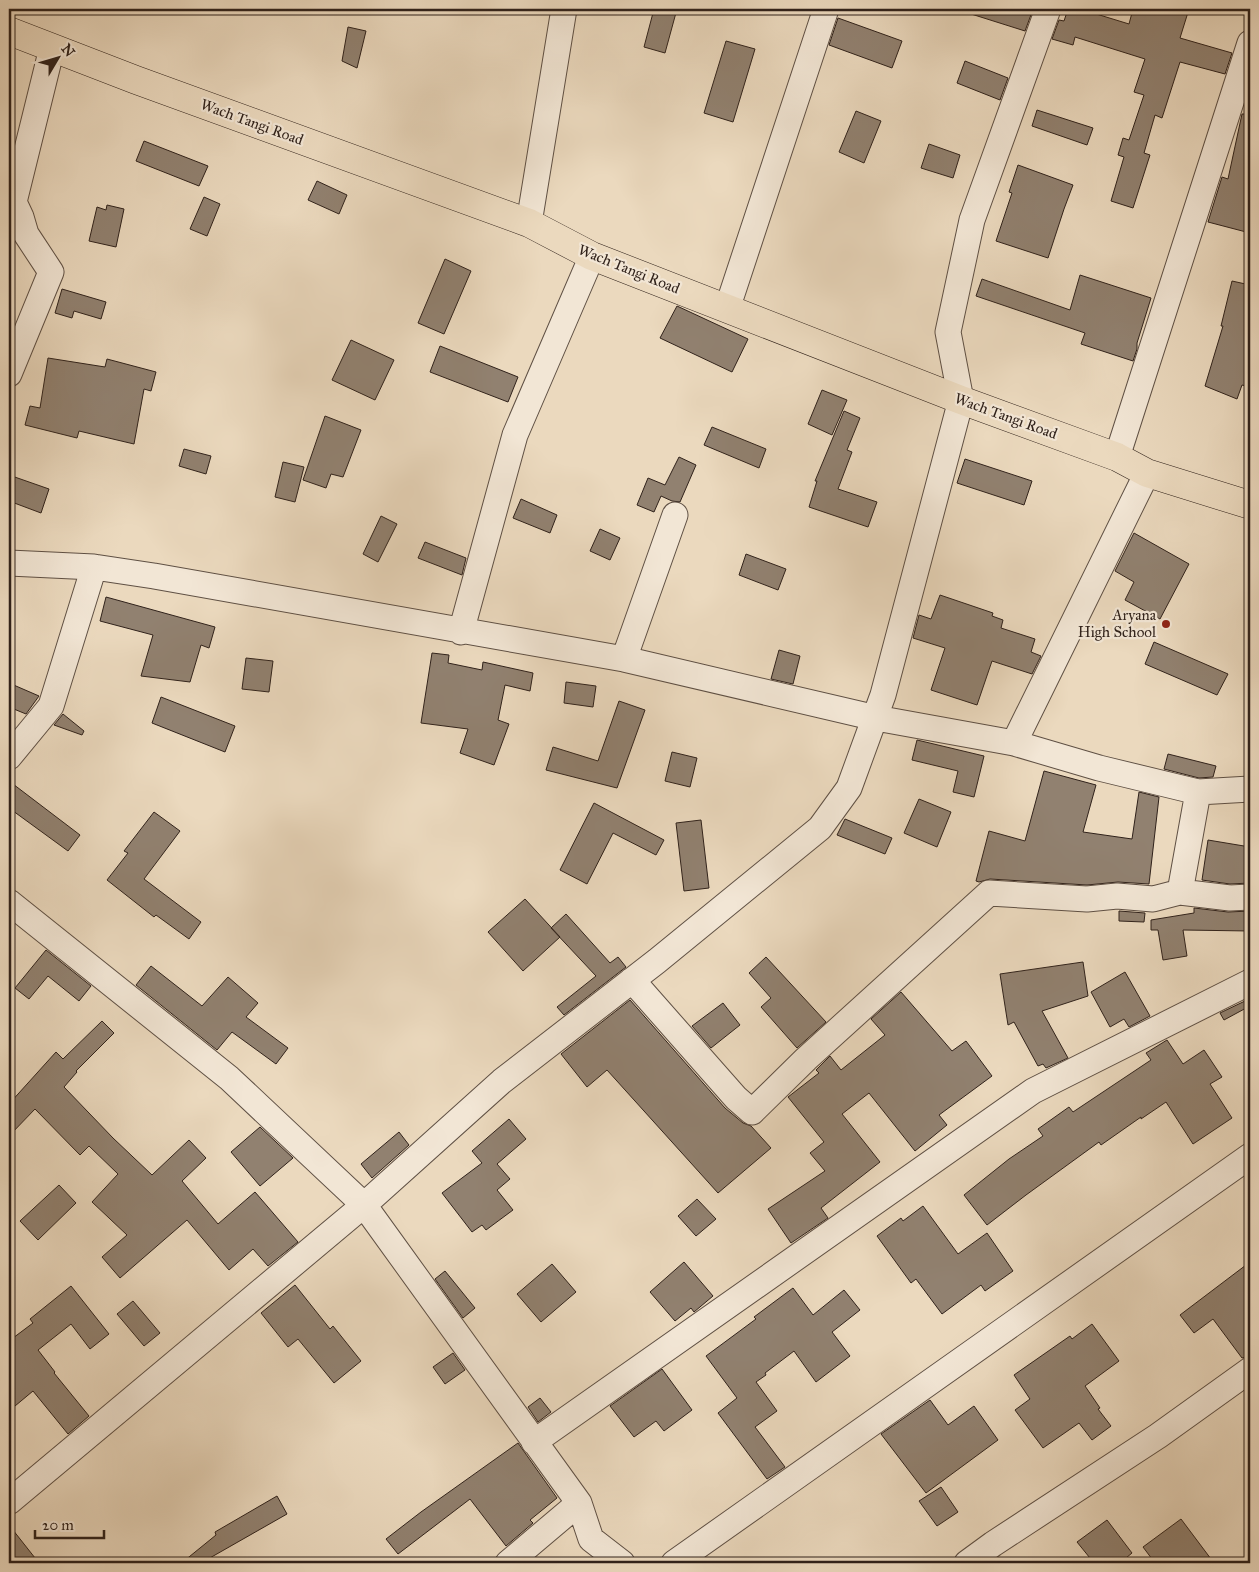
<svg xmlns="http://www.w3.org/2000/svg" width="1259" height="1572" viewBox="0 0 1259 1572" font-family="'IM FELL Great Primer',serif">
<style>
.building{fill:#918170;stroke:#30221b}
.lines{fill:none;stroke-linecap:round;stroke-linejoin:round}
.minor-casing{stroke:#5f5044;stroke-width:27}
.major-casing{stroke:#30221b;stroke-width:29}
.minor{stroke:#f2e6d5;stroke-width:25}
.major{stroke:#ebd9be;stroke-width:28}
.poi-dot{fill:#8f2418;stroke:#f2e6d5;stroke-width:2}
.labels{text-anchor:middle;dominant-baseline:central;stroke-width:4.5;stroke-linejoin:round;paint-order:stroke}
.street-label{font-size:15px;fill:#30221b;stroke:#f2e6d5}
.poi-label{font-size:15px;fill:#30221b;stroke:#f2e6d5;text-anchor:end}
</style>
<rect width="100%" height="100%" fill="#ebd9be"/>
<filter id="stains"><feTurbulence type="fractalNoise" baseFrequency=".004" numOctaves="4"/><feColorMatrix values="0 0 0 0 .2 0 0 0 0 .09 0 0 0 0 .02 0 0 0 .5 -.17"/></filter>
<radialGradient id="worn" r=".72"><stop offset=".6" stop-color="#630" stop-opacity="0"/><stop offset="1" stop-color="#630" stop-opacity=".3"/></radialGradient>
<path class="building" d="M 654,9 L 677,9 L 665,53 L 644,47 Z
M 969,9 L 1022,9 L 1032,12 L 1025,31 L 968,13 Z
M 1068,9 L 1080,9 L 1129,24 L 1133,9 L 1189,9 L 1180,38 L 1232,53 L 1225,74 L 1180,62 L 1162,118 L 1155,115 L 1144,153 L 1150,155 L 1133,208 L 1111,201 L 1124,157 L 1118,155 L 1123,138 L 1129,140 L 1144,95 L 1134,92 L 1145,59 L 1075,37 L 1073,45 L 1052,39 L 1059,20 L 1064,21 Z
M 838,18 L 902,41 L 892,68 L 829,45 Z
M 348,27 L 366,31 L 357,68 L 342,61 Z
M 726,41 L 755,49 L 733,122 L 704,113 Z
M 965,61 L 1008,78 L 1000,100 L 957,83 Z
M 1037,110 L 1093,128 L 1087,145 L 1032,126 Z
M 856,111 L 881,121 L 864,163 L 839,152 Z
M 1242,114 L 1250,114 L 1250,233 L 1208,222 L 1222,177 L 1228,179 Z
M 144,141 L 208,166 L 199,186 L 136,161 Z
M 929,144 L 960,155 L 953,178 L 921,168 Z
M 1018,165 L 1073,185 L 1064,209 L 1048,258 L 996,241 L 1012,193 L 1009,192 Z
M 317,181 L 347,195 L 339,214 L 308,200 Z
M 204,197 L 220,204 L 207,236 L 190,229 Z
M 107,205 L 124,209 L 116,247 L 89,241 L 97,207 L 106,210 Z
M 445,259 L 471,271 L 444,334 L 418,323 Z
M 1080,275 L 1151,298 L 1137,343 L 1137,349 L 1133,361 L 1081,344 L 1085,333 L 976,296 L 982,279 L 1070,310 Z
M 1232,281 L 1250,285 L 1250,387 L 1242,385 L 1237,399 L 1205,386 L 1223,326 L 1221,326 Z
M 62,289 L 106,302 L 101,319 L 74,311 L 72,318 L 55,313 Z
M 677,306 L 748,339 L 732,372 L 660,338 Z
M 351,340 L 394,360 L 375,400 L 332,380 Z
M 440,346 L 518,377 L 508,402 L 430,372 Z
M 48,358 L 105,367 L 107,359 L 156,372 L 151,391 L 144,389 L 134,444 L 79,431 L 77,438 L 25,425 L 30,406 L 40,408 Z
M 822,390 L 847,400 L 832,435 L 808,424 Z
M 844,411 L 860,418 L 847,450 L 852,452 L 838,489 L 877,502 L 868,527 L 809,507 L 817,481 L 815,481 Z
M 325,416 L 361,430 L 343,477 L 331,474 L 326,488 L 303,480 Z
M 712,427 L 766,449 L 759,468 L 704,445 Z
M 184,449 L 211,456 L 206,474 L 179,466 Z
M 679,457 L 696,465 L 680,502 L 672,501 L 661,496 L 654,512 L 637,505 L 648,478 L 665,485 Z
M 965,459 L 1032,481 L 1024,505 L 957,483 Z
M 283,462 L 304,467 L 295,502 L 275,497 Z
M 9,475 L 49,489 L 41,513 L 9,501 Z
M 521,499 L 557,515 L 550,533 L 513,518 Z
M 381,516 L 397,524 L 378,562 L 363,554 Z
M 600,529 L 620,538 L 610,560 L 590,551 Z
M 1134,533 L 1189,564 L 1160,619 L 1125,600 L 1134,582 L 1115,571 Z
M 425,542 L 466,558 L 462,575 L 418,558 Z
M 746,554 L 786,569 L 778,590 L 739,575 Z
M 940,595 L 993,613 L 992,616 L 1003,620 L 1001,628 L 1035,639 L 1031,652 L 1041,656 L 1032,674 L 992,661 L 977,705 L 931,690 L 945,648 L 913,638 L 919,615 L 931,619 Z
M 106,597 L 215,627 L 209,648 L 201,645 L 190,682 L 141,676 L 153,635 L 100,621 Z
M 1154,642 L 1228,674 L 1217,695 L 1145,664 Z
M 779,650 L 800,656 L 793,684 L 771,679 Z
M 432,653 L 449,655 L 448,663 L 482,670 L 483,662 L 533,673 L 530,691 L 505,685 L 498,720 L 509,724 L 494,765 L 460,753 L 468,729 L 421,723 Z
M 246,658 L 273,661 L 269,692 L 242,689 Z
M 566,682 L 596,686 L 593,707 L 564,703 Z
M 9,683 L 39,696 L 26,714 L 9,707 Z
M 161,697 L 235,726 L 225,752 L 152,723 Z
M 619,701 L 645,710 L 617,788 L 546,770 L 553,747 L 598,761 Z
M 63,714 L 84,731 L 82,735 L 54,725 Z
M 917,740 L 984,756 L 974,797 L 953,792 L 958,771 L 912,760 Z
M 672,752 L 697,758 L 690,787 L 665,781 Z
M 1168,754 L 1216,766 L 1213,777 L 1199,778 L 1164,769 Z
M 1044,771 L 1096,785 L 1083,832 L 1132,839 L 1139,792 L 1159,797 L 1149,884 L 1118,882 L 1087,885 L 990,879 L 979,882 L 976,881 L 989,831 L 1025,841 Z
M 9,781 L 80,835 L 68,851 L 9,808 Z
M 919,799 L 951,812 L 937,847 L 904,833 Z
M 594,803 L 664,840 L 656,855 L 613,833 L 587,884 L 560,870 Z
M 154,812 L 180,831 L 144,879 L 201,922 L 189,939 L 156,915 L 154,917 L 107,880 L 128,853 L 124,851 Z
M 845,819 L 892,838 L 885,854 L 837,835 Z
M 701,820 L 709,888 L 684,891 L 676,823 Z
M 1208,840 L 1250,847 L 1250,883 L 1230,884 L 1202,880 Z
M 525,899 L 560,937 L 523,971 L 488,932 Z
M 1194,908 L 1228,912 L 1250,911 L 1250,931 L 1183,930 L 1187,956 L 1163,960 L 1158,930 L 1151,930 L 1151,920 L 1194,913 Z
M 1119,911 L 1145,913 L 1144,922 L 1119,921 Z
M 566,914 L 610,963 L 618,957 L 626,967 L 564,1015 L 557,1007 L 596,976 L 551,928 Z
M 46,950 L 91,986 L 79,1001 L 48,976 L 29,999 L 15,988 Z
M 766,957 L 826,1022 L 797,1048 L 761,1007 L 771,998 L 749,973 Z
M 1083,962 L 1088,996 L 1042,1011 L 1068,1058 L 1046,1068 L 1043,1064 L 1038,1066 L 1014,1022 L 1008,1025 L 1000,974 Z
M 151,966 L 202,1006 L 228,977 L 258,1003 L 246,1017 L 288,1048 L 276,1064 L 232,1032 L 217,1050 L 136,985 Z
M 1125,972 L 1150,1016 L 1129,1027 L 1124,1019 L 1110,1027 L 1091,992 Z
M 901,992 L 952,1051 L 966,1041 L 992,1076 L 939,1115 L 947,1125 L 915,1151 L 869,1093 L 842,1114 L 880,1162 L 821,1208 L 828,1218 L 791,1243 L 768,1209 L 825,1171 L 810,1153 L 824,1142 L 788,1097 L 819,1073 L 816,1070 L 830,1056 L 841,1070 L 885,1035 L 871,1019 Z
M 630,1000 L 725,1108 L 743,1123 L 751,1126 L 771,1148 L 718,1193 L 607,1070 L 587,1087 L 561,1054 Z
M 1245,1001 L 1248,1007 L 1224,1020 L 1220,1013 Z
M 723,1003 L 740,1025 L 711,1048 L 692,1026 Z
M 102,1021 L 114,1033 L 76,1071 L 77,1072 L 64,1087 L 113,1138 L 152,1175 L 189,1140 L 206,1158 L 182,1181 L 218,1224 L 255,1192 L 298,1242 L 268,1266 L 253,1249 L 229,1270 L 187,1220 L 120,1278 L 102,1257 L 127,1235 L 92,1202 L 118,1174 L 89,1146 L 80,1155 L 35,1109 L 9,1136 L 9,1104 L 56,1052 L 63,1059 Z
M 1167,1040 L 1183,1064 L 1204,1050 L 1222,1077 L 1210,1084 L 1232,1118 L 1193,1144 L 1166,1102 L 1141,1119 L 1141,1117 L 1101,1145 L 1099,1142 L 1026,1195 L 987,1225 L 964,1195 L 1009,1159 L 1043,1136 L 1038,1129 L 1069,1107 L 1073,1112 L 1151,1060 L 1146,1053 Z
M 509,1119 L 526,1139 L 497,1164 L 510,1179 L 497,1190 L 513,1210 L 486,1230 L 482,1225 L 472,1232 L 442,1193 L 482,1163 L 472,1151 Z
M 260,1127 L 293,1158 L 260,1186 L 231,1152 Z
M 399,1132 L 409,1145 L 372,1178 L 361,1164 Z
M 59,1185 L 76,1203 L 38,1240 L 20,1221 Z
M 697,1199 L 716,1219 L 696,1236 L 678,1216 Z
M 923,1206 L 958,1254 L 987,1233 L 1013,1271 L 985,1291 L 981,1285 L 942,1314 L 916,1279 L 911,1283 L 877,1236 L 901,1218 L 903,1221 Z
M 684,1262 L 713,1296 L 694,1312 L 691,1308 L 675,1321 L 650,1292 Z
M 1250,1262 L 1250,1356 L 1242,1358 L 1213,1319 L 1194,1333 L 1180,1315 Z
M 552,1264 L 576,1292 L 541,1322 L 517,1294 Z
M 445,1271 L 475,1308 L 463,1318 L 435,1279 Z
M 295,1285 L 330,1329 L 333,1326 L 361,1361 L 334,1383 L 298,1339 L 288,1347 L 261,1313 Z
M 71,1286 L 109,1334 L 90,1349 L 71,1324 L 38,1350 L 55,1372 L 54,1373 L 89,1416 L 68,1434 L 33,1391 L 9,1411 L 9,1341 L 33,1323 L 30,1319 Z
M 793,1288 L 813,1315 L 844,1290 L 860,1310 L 832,1332 L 850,1356 L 816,1382 L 794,1351 L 765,1373 L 766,1375 L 756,1382 L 777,1411 L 755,1427 L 785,1467 L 767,1479 L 718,1413 L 737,1398 L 706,1356 L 756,1319 L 754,1317 Z
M 133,1301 L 160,1333 L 144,1346 L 117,1314 Z
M 1092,1324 L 1119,1361 L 1085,1386 L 1100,1408 L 1098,1409 L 1111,1426 L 1092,1440 L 1079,1423 L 1043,1448 L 1015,1410 L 1030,1399 L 1014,1375 L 1070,1336 L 1072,1339 Z
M 453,1353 L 465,1370 L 445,1384 L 433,1367 Z
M 662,1369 L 692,1410 L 664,1431 L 656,1421 L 634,1437 L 610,1406 Z
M 540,1398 L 551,1412 L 538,1422 L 528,1407 Z
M 930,1400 L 948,1425 L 974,1406 L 998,1440 L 926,1493 L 881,1434 Z
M 518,1443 L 557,1498 L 530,1520 L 533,1523 L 506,1546 L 470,1499 L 398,1554 L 386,1539 L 421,1512 Z
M 941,1487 L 958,1512 L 937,1526 L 919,1501 Z
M 277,1496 L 287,1514 L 201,1563 L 185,1563 L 184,1561 L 216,1535 L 215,1532 Z
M 1181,1519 L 1214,1563 L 1155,1563 L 1143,1547 Z
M 1107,1520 L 1132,1553 L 1120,1563 L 1094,1563 L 1077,1542 Z
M 9,1525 L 39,1563 L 9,1563 Z"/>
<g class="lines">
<defs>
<path id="minor" d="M 529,223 L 564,9
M 727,309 L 826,9
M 9,374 L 51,272 L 26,234 L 21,217 L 14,202 L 52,48
M 1117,457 L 1250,43
M 9,563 L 94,567 L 154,576 L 624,659 L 876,718 L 1014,743 L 1099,768 L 1198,792 L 1250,789
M 461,632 L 515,435 L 592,256
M 624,659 L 675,515
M 1014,743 L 1147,473
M 9,757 L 51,706 L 94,567
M 1180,892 L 1198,792
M 9,902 L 229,1078 L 364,1205 L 579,1503 L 591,1539 L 622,1563
M 632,980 L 736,1098 L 752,1112 L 806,1059 L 989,893 L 1087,899 L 1117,896 L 1153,899 L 1180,892 L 1230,898 L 1250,897
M 534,1442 L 1033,1091 L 1250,982
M 9,1502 L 364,1205 L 502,1081 L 657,961 L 820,828 L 849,788 L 883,695 L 961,400 L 948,332 L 972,220 L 1048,9
M 508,1563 L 579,1503
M 674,1563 L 1250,1156
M 967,1563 L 993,1544 L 1158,1436 L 1250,1370"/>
<path id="major" d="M 9,31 L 136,80 L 529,223 L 592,256 L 961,400 L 1117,457 L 1147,473 L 1250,505"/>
</defs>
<use href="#minor" class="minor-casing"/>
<use href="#major" class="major-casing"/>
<use href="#minor" class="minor"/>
<use href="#major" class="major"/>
</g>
<circle class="poi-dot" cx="1166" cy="624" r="5"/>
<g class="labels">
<g class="street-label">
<text transform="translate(252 122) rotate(20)">Wach Tangi Road</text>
<text transform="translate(629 269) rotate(22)">Wach Tangi Road</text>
<text transform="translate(1006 416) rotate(20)">Wach Tangi Road</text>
</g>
<g class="poi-label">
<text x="1156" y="615">Aryana<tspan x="1156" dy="17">High School</tspan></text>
</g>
</g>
<rect width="1259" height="1572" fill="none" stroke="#ebd9be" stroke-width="30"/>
<rect x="10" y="10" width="1239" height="1552" fill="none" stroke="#30221b" stroke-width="2.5"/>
<rect x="15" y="15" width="1229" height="1542" fill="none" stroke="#30221b"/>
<g transform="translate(58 58) rotate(52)" stroke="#f2e6d5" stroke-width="4" paint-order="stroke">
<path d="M0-4L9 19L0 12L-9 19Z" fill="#30221b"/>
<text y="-8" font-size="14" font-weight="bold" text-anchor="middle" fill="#30221b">N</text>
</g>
<path d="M35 1530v8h69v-8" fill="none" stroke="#30221b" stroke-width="2.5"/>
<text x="42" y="1530" font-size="15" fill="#30221b" stroke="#f2e6d5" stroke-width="4" paint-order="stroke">20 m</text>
<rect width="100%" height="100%" filter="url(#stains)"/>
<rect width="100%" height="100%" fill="url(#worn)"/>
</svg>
